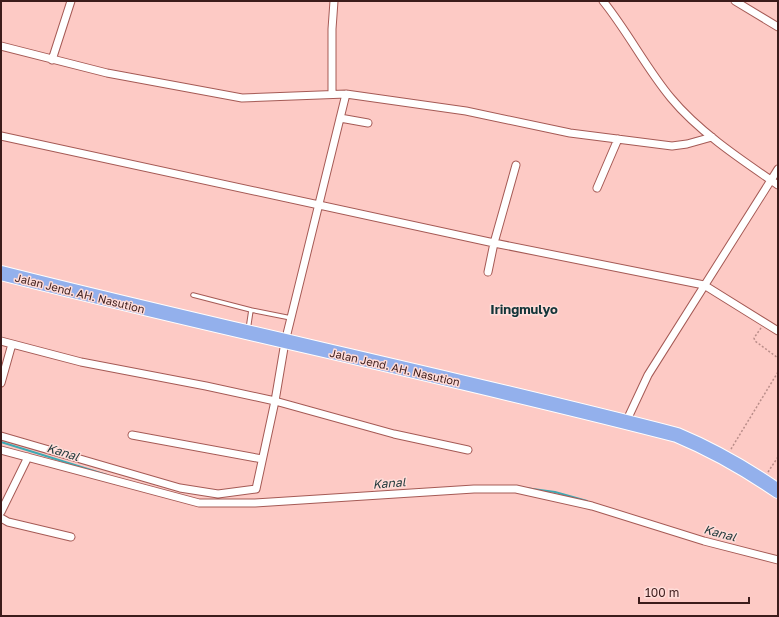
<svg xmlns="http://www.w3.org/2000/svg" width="779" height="617" viewBox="0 0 779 617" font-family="'Golos Text',sans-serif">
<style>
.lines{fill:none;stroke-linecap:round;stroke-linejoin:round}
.stream{stroke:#3ea9b3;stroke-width:2}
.lane-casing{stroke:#a55a55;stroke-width:5.5}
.street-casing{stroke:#a55a55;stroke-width:9}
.highway-casing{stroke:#fff;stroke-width:16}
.path{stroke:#b98d89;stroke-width:1.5;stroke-dasharray:2 2;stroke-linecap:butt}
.lane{stroke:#fff;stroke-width:3.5}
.street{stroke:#fff;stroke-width:7}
.highway{stroke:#93b0ec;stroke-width:14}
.labels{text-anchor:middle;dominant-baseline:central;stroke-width:3;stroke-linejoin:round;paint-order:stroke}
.street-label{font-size:11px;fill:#3c1c1b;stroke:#ffdcd8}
.water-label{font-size:12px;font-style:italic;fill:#233b3d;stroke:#ffdcd8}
.quarter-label{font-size:13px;font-weight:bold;fill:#133539;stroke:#ffdcd8}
</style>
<rect width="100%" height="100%" fill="#fdcac5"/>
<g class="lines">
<path class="stream" d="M 1,442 L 107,475
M 483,486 L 511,486
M 525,488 L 555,492 L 587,501"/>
<defs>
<path id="lane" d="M 193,295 L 251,310
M 248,330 L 251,310 L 291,318"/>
<path id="street" d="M 603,1 C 628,32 646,68 671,98 C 699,132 743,161 778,185
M 735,1 L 778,27
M 1,46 L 107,73 L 242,98 L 346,94 L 466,111 L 570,133 L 672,146 L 687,144 L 712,137
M 52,60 L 71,1
M 332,93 L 332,29 L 334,1
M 340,118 L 368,123
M 1,136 L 494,243 L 704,285 L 778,331
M 597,188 L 618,139
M 488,272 L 494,243 L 516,165
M 1,341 L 81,362 L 206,386 L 275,401 L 394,434 L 468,450
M 1,383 L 12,344
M 626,422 L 648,375 L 778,169
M 132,435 L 262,459
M 1,436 L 180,488 L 218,494 L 256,489 L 275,401 L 285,342 L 346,94
M 1,450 L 199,503 L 255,503 L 474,489 L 516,489 L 592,506 L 704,541 L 778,560
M 1,512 L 28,457
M 1,518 L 8,522 L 71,537"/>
<path id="highway" d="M 1,273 C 226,330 453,377 677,435 C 713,450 746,469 778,491"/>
</defs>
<use href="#lane" class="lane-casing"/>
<use href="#street" class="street-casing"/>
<use href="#highway" class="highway-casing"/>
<path class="path" d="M 761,328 L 754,338 L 755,341 L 778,358
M 731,449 L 778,372
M 768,472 L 778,457"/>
<use href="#lane" class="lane"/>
<use href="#street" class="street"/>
<use href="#highway" class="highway"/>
</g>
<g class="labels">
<g class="street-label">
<text transform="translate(80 293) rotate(14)">Jalan Jend. AH. Nasution</text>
<text transform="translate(395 367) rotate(13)">Jalan Jend. AH. Nasution</text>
</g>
<g class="water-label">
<text transform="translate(63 452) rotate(17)">Kanal</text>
<text transform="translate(389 483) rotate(-4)">Kanal</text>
<text transform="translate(720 533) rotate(15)">Kanal</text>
</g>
<g class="quarter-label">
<text x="524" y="309">Iringmulyo</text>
</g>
</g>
<rect width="779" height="617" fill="none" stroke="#3c1c1b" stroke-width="4"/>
<path d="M639 597v6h110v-6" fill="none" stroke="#3c1c1b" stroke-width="2"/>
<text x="645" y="597" font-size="12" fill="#3c1c1b" stroke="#ffdcd8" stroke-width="3" paint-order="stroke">100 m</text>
</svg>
